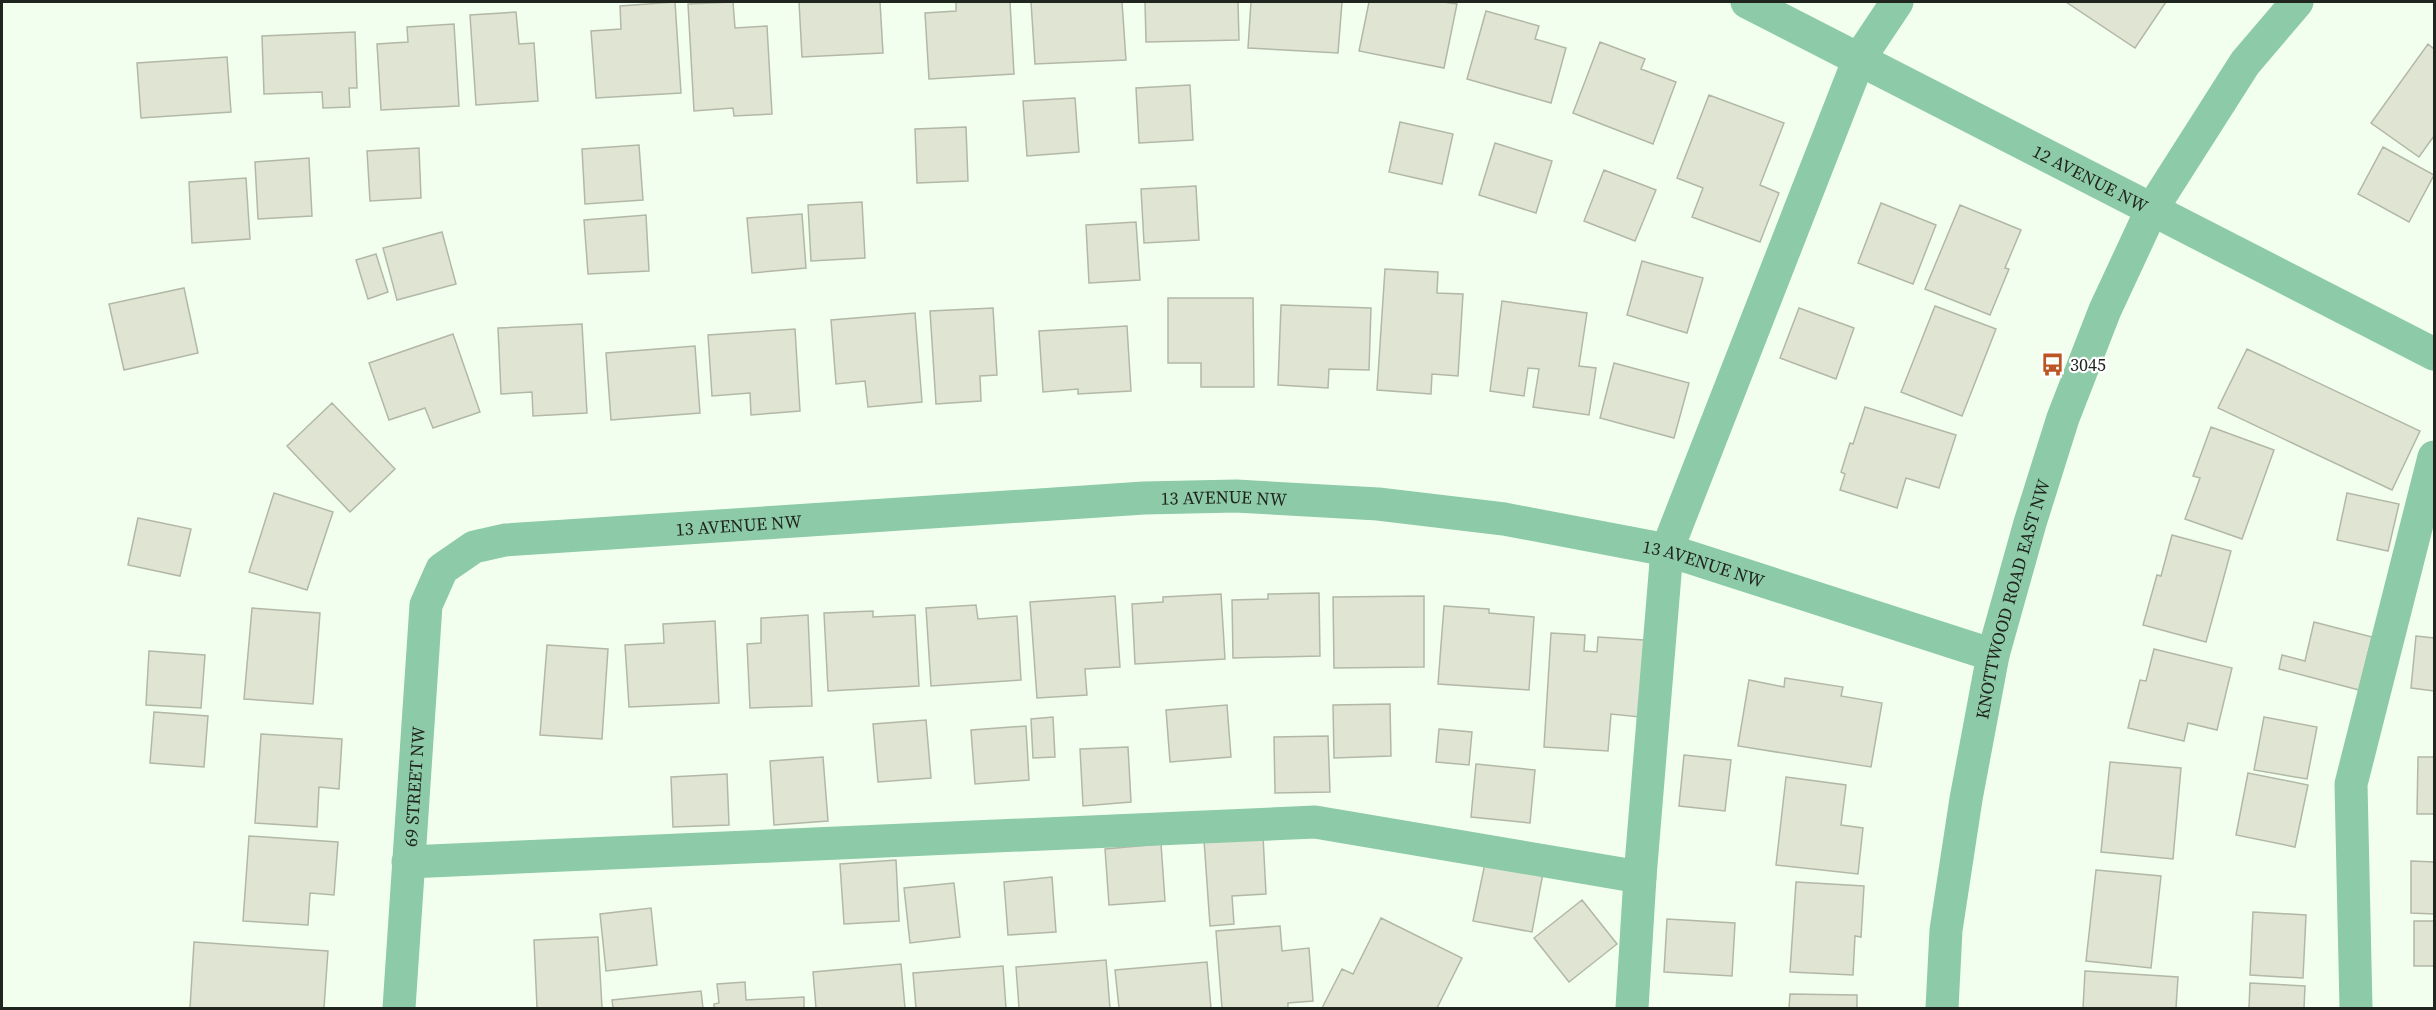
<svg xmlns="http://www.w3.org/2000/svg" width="2436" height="1010" viewBox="0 0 2436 1010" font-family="'Source Serif 4',serif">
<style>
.building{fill:#dfe5d2;stroke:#b3b8a6;stroke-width:1.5}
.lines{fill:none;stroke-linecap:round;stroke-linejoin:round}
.minor{stroke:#8dcaa7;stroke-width:33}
.labels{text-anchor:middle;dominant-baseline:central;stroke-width:4.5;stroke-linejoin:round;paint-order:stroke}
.street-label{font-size:18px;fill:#20251f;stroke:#fff}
.poi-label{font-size:18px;fill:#20251f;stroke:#fff;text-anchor:start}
</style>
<rect width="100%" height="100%" fill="#f2ffee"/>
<path class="building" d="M 675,2 L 681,93 L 596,98 L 591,31 L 621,29 L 620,6 Z
M 733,2 L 735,28 L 767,26 L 772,114 L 734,116 L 733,108 L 694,111 L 688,4 Z
M 799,2 L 880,2 L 883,53 L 802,57 Z
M 956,2 L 1010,2 L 1014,74 L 929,79 L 925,13 L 956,11 Z
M 1031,2 L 1122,2 L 1126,60 L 1035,64 Z
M 1145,2 L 1238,2 L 1239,40 L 1146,42 Z
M 1251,2 L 1342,2 L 1338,53 L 1248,48 Z
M 1369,2 L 1443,2 L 1457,4 L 1444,68 L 1359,51 Z
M 2066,2 L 2166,2 L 2135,48 Z
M 1486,11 L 1539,26 L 1535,39 L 1566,48 L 1551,103 L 1467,79 Z
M 516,12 L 519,44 L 534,43 L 538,101 L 476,105 L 470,15 Z
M 454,24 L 459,106 L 381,110 L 377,44 L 408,42 L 407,27 Z
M 355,32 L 357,88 L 349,88 L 350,107 L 323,108 L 322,92 L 264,94 L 262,36 Z
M 1600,42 L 1645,59 L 1641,69 L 1676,82 L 1653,144 L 1573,113 Z
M 2428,44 L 2434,49 L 2434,136 L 2419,157 L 2371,123 Z
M 227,57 L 231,112 L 141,118 L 137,63 Z
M 1190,85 L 1193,140 L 1139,143 L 1136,88 Z
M 1709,95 L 1784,123 L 1760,185 L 1779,193 L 1760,242 L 1692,217 L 1703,188 L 1677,178 Z
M 1075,98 L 1079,152 L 1027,156 L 1023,101 Z
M 1400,122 L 1453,134 L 1442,184 L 1389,172 Z
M 966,127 L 968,181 L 917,183 L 915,129 Z
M 1495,143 L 1552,161 L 1536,213 L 1479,195 Z
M 639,145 L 643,200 L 585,204 L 582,149 Z
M 2383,147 L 2434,175 L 2409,222 L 2358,194 Z
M 419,148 L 421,198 L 370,201 L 367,151 Z
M 309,158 L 312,216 L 258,219 L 255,162 Z
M 1604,170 L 1656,190 L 1635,241 L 1584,221 Z
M 246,178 L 250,239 L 192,243 L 189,182 Z
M 1196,186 L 1199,240 L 1144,243 L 1141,189 Z
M 862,202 L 865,258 L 811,261 L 808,205 Z
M 1881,203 L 1936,225 L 1913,284 L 1858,263 Z
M 1960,205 L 2021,230 L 2005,268 L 2009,269 L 1990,315 L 1925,289 Z
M 802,214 L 806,268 L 752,273 L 747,218 Z
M 646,215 L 649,271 L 588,274 L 584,220 Z
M 1136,222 L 1140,280 L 1089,283 L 1086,225 Z
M 442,232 L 456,284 L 397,300 L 383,248 Z
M 376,254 L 388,292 L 368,299 L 356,260 Z
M 1642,261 L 1703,278 L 1687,333 L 1627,315 Z
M 1385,269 L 1438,272 L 1437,293 L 1463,294 L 1458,376 L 1432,374 L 1431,394 L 1377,390 Z
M 184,288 L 198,353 L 124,370 L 109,304 Z
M 1168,298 L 1253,298 L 1254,387 L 1201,387 L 1201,363 L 1168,363 Z
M 1502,301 L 1587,313 L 1579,366 L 1596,368 L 1589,415 L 1533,407 L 1539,369 L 1528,368 L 1524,396 L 1490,391 Z
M 1281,305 L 1371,308 L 1369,370 L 1329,369 L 1328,388 L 1278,385 Z
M 1935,306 L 1996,329 L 1962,416 L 1901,392 Z
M 993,308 L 997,375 L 980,376 L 981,401 L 936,404 L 930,311 Z
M 1799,308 L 1854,328 L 1836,379 L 1780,358 Z
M 915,313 L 922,402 L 868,407 L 865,381 L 836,384 L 831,320 Z
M 582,324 L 587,413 L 533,416 L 532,392 L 501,394 L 498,328 Z
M 1127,326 L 1131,391 L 1078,394 L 1078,389 L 1043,392 L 1039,331 Z
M 795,329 L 800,411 L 751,415 L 750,393 L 712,396 L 708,335 Z
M 453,334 L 480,412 L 433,428 L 425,408 L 389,420 L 369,363 Z
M 695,346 L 700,413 L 611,420 L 606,353 Z
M 2247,349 L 2420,431 L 2392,490 L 2218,408 Z
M 1614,363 L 1689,383 L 1674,438 L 1600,418 Z
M 332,403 L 395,469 L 350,512 L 287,446 Z
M 1865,407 L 1956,435 L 1939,488 L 1906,478 L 1897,508 L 1840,490 L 1845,474 L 1841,472 L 1850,443 L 1853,444 Z
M 2211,427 L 2274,450 L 2242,539 L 2185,519 L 2200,478 L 2193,476 Z
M 274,493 L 333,512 L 307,590 L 249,572 Z
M 2347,493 L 2399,504 L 2388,551 L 2337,540 Z
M 138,518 L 191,529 L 180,576 L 128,565 Z
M 2172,535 L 2231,551 L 2206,642 L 2143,625 L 2157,575 L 2161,576 Z
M 1319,593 L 1320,656 L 1233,658 L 1232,600 L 1268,599 L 1268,594 Z
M 1221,594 L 1225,659 L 1135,664 L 1132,604 L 1163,602 L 1163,597 Z
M 1115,596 L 1120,667 L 1085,669 L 1087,695 L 1037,698 L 1030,602 Z
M 1424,596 L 1424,667 L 1334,668 L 1333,597 Z
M 976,605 L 978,619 L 1017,616 L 1021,680 L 931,686 L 926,608 Z
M 1444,606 L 1489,609 L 1489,613 L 1534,617 L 1529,690 L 1438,684 Z
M 252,608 L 320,613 L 313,704 L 244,699 Z
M 873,611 L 873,617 L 915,615 L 919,686 L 828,691 L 824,613 Z
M 808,615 L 812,706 L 750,708 L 747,644 L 761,643 L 761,618 Z
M 715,621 L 719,703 L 629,707 L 625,645 L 664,643 L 663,624 Z
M 2314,622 L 2372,637 L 2359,690 L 2279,669 L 2282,655 L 2305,661 Z
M 1551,633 L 1585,635 L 1584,651 L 1597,652 L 1598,637 L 1644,640 L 1640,717 L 1611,714 L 1608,751 L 1544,747 Z
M 2416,636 L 2434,638 L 2434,691 L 2411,688 Z
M 547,645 L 608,649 L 602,739 L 540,735 Z
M 2154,649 L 2232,668 L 2217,730 L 2188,723 L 2184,741 L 2128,728 L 2140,680 L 2146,681 Z
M 149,651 L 205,655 L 201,708 L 146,705 Z
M 1785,678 L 1843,687 L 1841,696 L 1882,703 L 1871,767 L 1738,746 L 1749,680 L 1784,687 Z
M 1390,704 L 1391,756 L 1334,758 L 1333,705 Z
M 1227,705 L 1231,757 L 1170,762 L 1166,710 Z
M 154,712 L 208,716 L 204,767 L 150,763 Z
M 1053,717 L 1055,757 L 1033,758 L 1031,719 Z
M 2264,717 L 2317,727 L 2307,779 L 2254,770 Z
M 926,720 L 931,778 L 878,782 L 873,724 Z
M 1026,726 L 1029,780 L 975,784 L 971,730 Z
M 1439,729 L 1472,732 L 1469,765 L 1436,762 Z
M 261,734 L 342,739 L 339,789 L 319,787 L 317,827 L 255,823 Z
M 1328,736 L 1330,792 L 1275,793 L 1274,737 Z
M 1128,747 L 1131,802 L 1083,806 L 1080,749 Z
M 1684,755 L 1731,760 L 1725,811 L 1679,806 Z
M 823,757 L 828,821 L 774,825 L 770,761 Z
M 2418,757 L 2434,757 L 2434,814 L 2417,814 Z
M 2110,762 L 2181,768 L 2173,859 L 2101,852 Z
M 1476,764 L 1535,770 L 1530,823 L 1471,817 Z
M 2248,773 L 2308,785 L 2295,847 L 2236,835 Z
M 727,774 L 729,825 L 673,827 L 671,777 Z
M 1786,777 L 1846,785 L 1841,825 L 1863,828 L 1858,874 L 1776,865 Z
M 249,836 L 338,842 L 334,895 L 310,893 L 308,925 L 243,921 Z
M 1263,836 L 1266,894 L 1232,896 L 1234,924 L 1210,926 L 1204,840 Z
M 1161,844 L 1165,901 L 1109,905 L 1105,849 Z
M 896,860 L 899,921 L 844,924 L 840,864 Z
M 2411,861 L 2434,862 L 2434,914 L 2411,913 Z
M 1485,863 L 1543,873 L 1532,932 L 1473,921 Z
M 2096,870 L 2161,876 L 2151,968 L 2086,961 Z
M 1052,877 L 1056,932 L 1008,935 L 1004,882 Z
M 1796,882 L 1864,886 L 1861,937 L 1855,936 L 1853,975 L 1790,972 Z
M 954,883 L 960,937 L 910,943 L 904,888 Z
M 1582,900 L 1617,944 L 1569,982 L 1534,938 Z
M 651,908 L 657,965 L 606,971 L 600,914 Z
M 2253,912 L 2306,915 L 2303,978 L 2250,975 Z
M 1381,918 L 1462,958 L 1437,1008 L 1322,1008 L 1342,969 L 1353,974 Z
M 1667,919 L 1735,923 L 1732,976 L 1664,972 Z
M 2414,921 L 2434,921 L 2434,966 L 2414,966 Z
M 1280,926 L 1282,951 L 1309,948 L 1313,1001 L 1288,1003 L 1288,1008 L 1222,1008 L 1216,931 Z
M 598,937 L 602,1008 L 537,1008 L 534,940 Z
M 194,942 L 328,951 L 324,1008 L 190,1008 Z
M 1106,960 L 1110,1008 L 1019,1008 L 1016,967 Z
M 1207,962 L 1211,1008 L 1119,1008 L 1115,970 Z
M 901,964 L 905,1008 L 816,1008 L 813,972 Z
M 1003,966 L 1006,1008 L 916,1008 L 913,973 Z
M 2085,971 L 2178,977 L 2176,1008 L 2083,1008 Z
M 745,982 L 746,1000 L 804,997 L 804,1008 L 714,1008 L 714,1004 L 719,1003 L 717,984 Z
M 2250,983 L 2305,986 L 2304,1008 L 2249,1008 Z
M 701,991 L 703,1008 L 613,1008 L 612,1000 Z
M 1790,994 L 1857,995 L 1857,1008 L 1789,1008 Z"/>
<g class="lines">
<g class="minor">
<path id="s1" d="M 1747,2 L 2434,354"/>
<path d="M 408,862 L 1315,822 L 1640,877"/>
<path id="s2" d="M 399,1008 L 426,605 L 442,569 L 474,547 L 505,540 L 1144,498 L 1236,496 L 1378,504 L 1504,519 L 1667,550 L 1993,655"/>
<path d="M 1632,1008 L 1640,877 L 1667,550 L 1859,59 L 1897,2"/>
<path id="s3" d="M 1942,1008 L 1946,930 L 1966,799 L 1993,655 L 2030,523 L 2063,418 L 2105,310 L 2152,209 L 2245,63 L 2297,2"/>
<path d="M 2356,1008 L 2351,784 L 2434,457"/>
</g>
</g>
<defs>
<symbol id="bus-bare" viewBox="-9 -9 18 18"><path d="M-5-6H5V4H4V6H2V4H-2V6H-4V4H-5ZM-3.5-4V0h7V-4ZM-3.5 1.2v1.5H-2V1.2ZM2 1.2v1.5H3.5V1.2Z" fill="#bb5624" stroke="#fff" stroke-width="2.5" paint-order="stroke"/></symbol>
</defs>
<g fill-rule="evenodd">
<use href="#bus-bare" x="2036" y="348" width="33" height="33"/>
</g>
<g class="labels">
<g class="street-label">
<text stroke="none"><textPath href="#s1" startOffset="386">12 AVENUE NW</textPath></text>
<text stroke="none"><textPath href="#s2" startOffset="1234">13 AVENUE NW</textPath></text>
<text stroke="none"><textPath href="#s2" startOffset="748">13 AVENUE NW</textPath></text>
<text stroke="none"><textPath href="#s2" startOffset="1720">13 AVENUE NW</textPath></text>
<text stroke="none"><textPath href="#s3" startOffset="416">KNOTTWOOD ROAD EAST NW</textPath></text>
<text stroke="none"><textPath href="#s2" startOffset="222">69 STREET NW</textPath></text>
</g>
<g class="poi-label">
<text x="2070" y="364">3045</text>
</g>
</g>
<rect width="2436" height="1010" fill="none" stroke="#20251f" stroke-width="6"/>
</svg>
